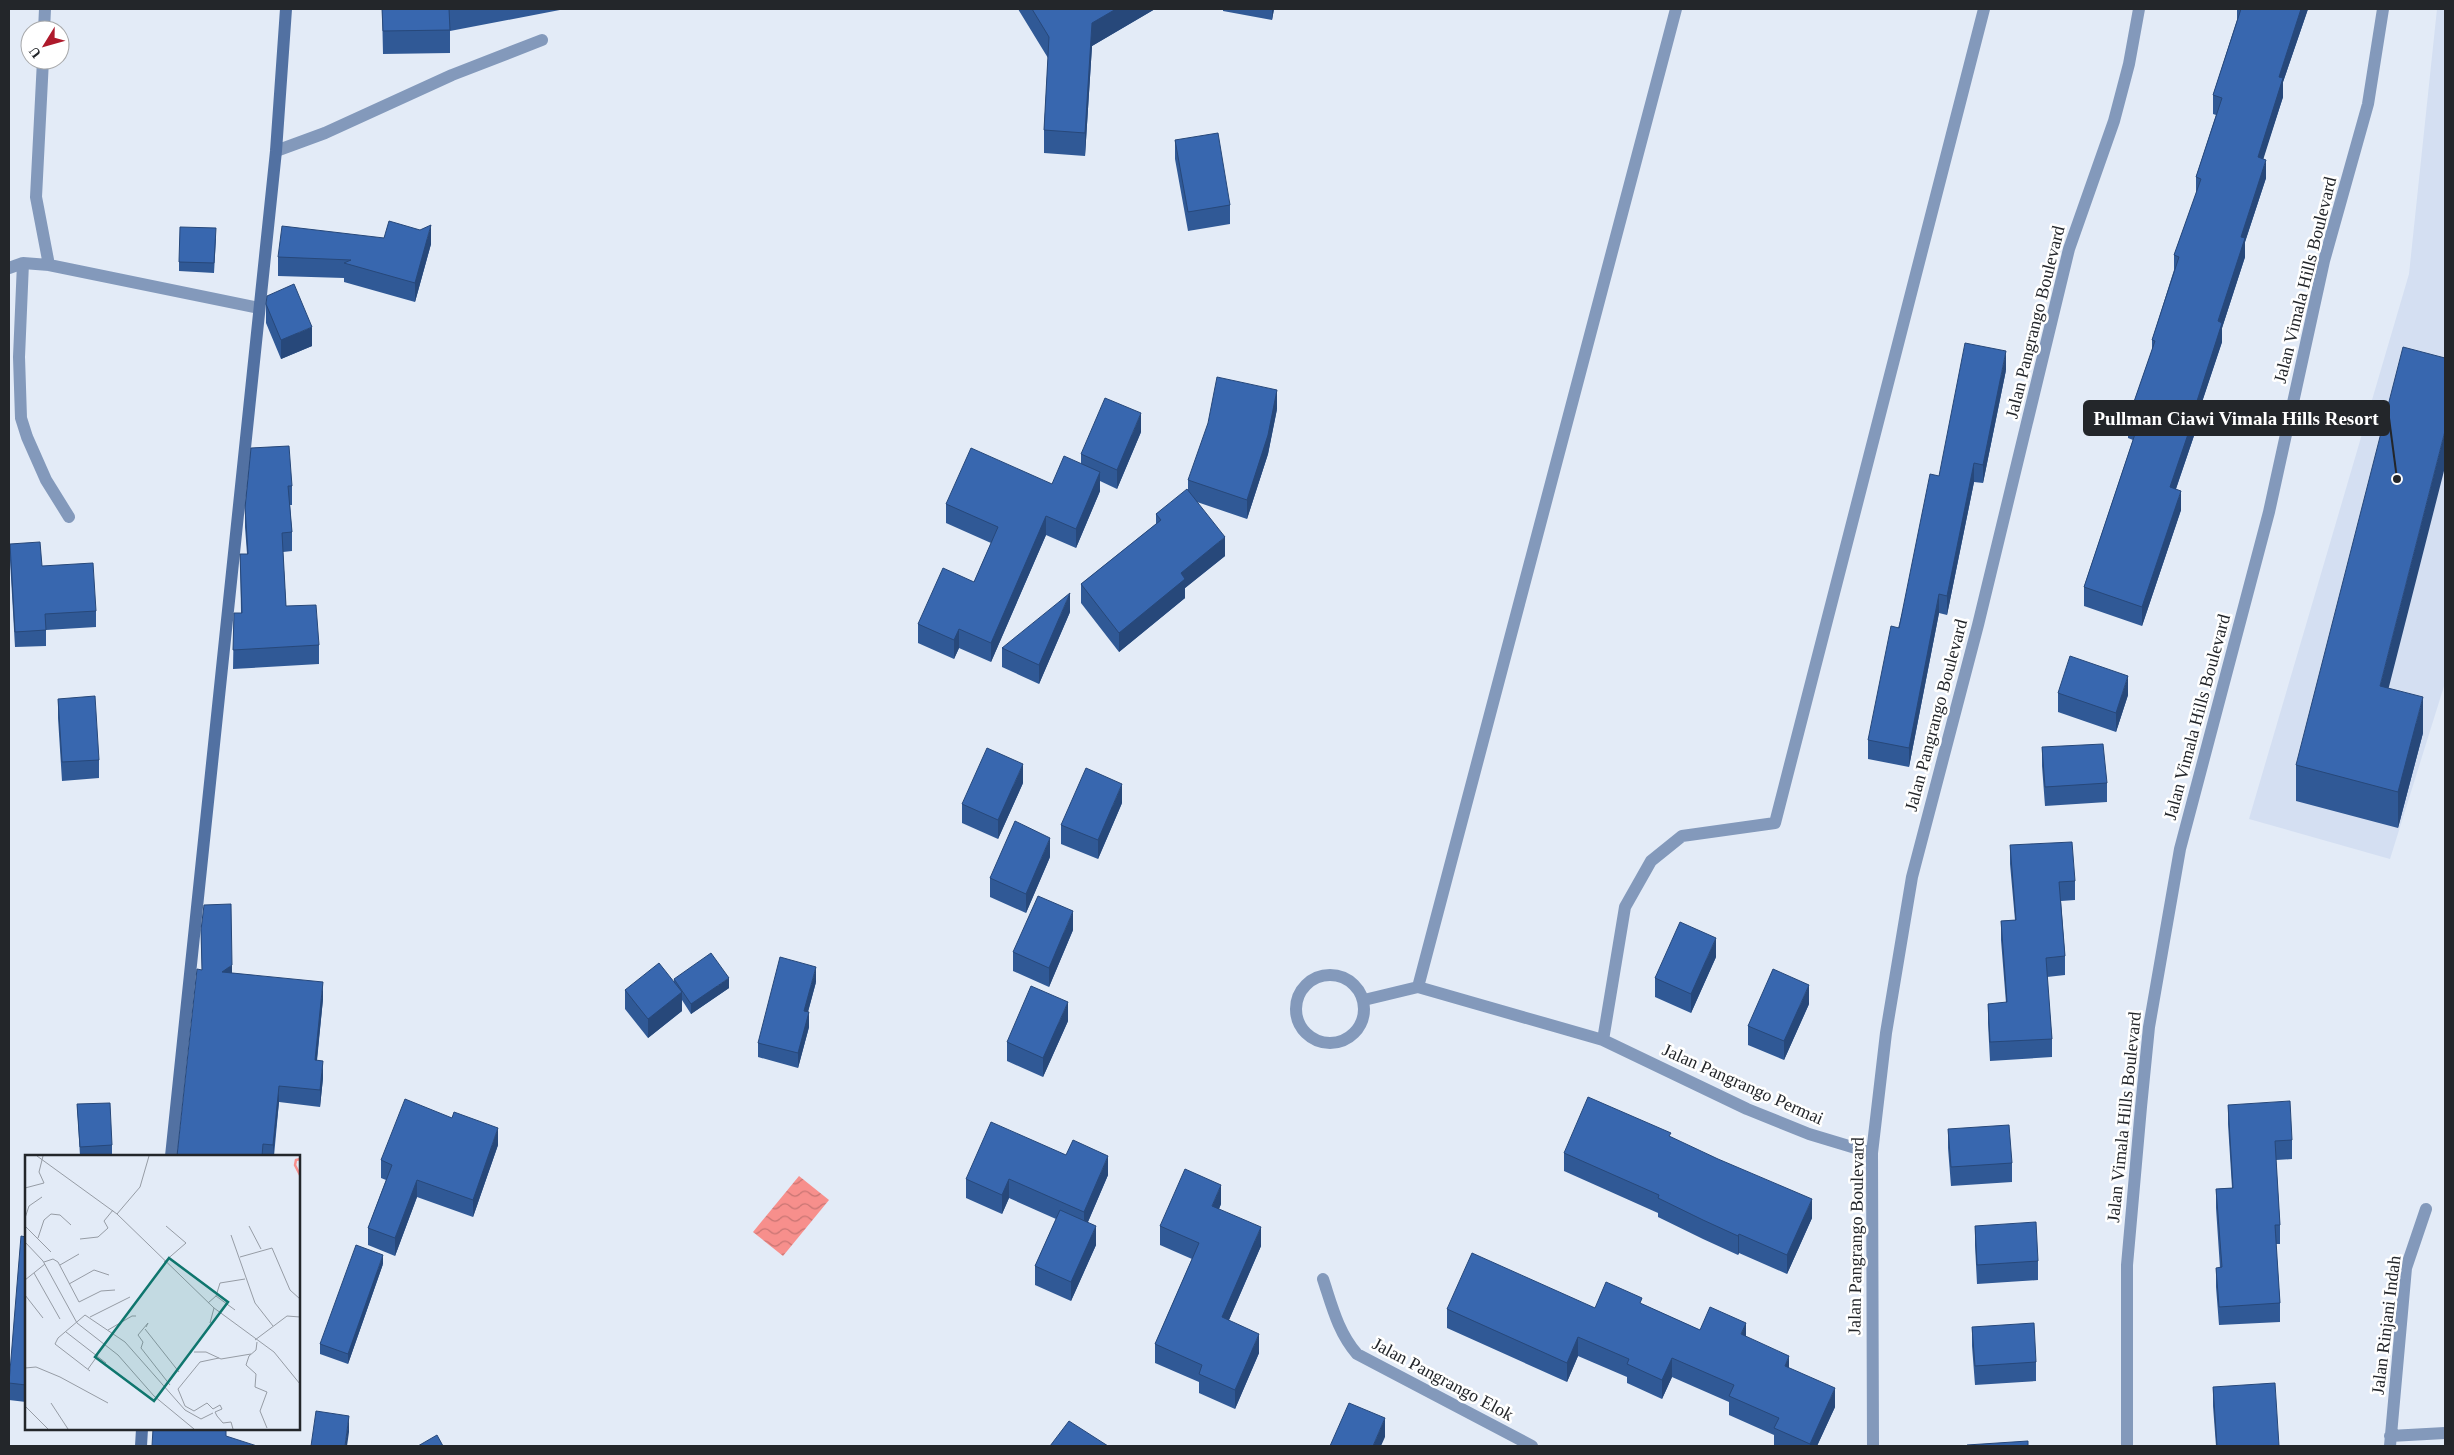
<svg xmlns="http://www.w3.org/2000/svg" width="2454" height="1455" viewBox="0 0 2454 1455" font-family="'Times New Roman',serif">
<style>
.built{fill:#d4dff2}
.water{fill:url(#water-waves)}
.lines{fill:none;stroke-linecap:round;stroke-linejoin:round}
.street{stroke:#8399bb;stroke-width:12}
.secondary{stroke:#5271a2;stroke-width:12}
.wall{fill:#305996}
.shaded-wall{fill:#27487a}
.building{fill:#3867af;stroke:#27487a}
.labels{text-anchor:middle;dominant-baseline:central;stroke-width:5;stroke-linejoin:round;paint-order:stroke}
.street-label{font-size:18px;fill:#23262a;stroke:#fff}
.inset-river{fill:none;stroke:#f78f8c;stroke-width:2.5}
.inset-road{fill:none;stroke:#969ca5;stroke-width:1}
.view{fill:#0f766e;fill-opacity:0.15;stroke:#0f766e;stroke-width:2.5}
.inset-edge{fill:none;stroke:#23262a;stroke-width:2.5}
.leader{fill:none;stroke:#23262a;stroke-width:2}
.callout-dot{fill:#23262a;stroke:#fff;stroke-width:2}
.callout{fill:#23262a;stroke:#23262a;stroke-width:2}
.callout-label{font-size:19px;text-anchor:middle;font-weight:bold;fill:#fff}
</style>
<defs>
<pattern id="water-waves" width="16" height="10" patternUnits="userSpaceOnUse" patternTransform="scale(1.25)"><rect width="16" height="10" fill="#f78f8c"/><path d="M0 5q4-4 8 0t8 0" fill="none" stroke="#c87573"/></pattern>
</defs>
<rect width="100%" height="100%" fill="#e3ebf7"/>
<path class="built" d="M 2437,9 L 2445,9 L 2445,683 L 2390,859 L 2249,819 L 2409,274 Z"/>
<path class="water" d="M 799,1176 L 829,1200 L 783,1256 L 753,1232 Z"/>
<g class="lines">
<path class="street" d="M 44,30 L 45,9
M 43,60 L 36,197 L 49,265 L 259,308
M 276,151 L 325,133 L 452,75 L 542,40
M 23,263 L 19,357 L 21,418 L 27,437 L 46,480 L 69,517
M 9,268 L 23,263 L 49,265
M1296 1009a34 34 0 1 1 68 0a34 34 0 1 1-68 0Z
M 1418,987 L 1676,9
M 1364,1000 L 1418,987 L 1603,1040 L 1625,907 L 1651,861 L 1682,836 L 1775,823 L 1984,9
M 1603,1040 L 1747,1109 L 1809,1134 L 1872,1153
M 1323,1279 C 1332,1306 1338,1332 1357,1354 L 1532,1446
M 2390,1436 L 2445,1433
M 1873,1446 L 1872,1153 L 1886,1033 L 1912,877 L 1978,625 L 2069,249 L 2114,121 L 2129,64 L 2139,9
M 2127,1446 L 2127,1265 L 2141,1107 L 2149,1027 L 2180,849 L 2269,512 L 2324,261 L 2368,104 L 2383,9
M 2390,1446 L 2406,1268 L 2426,1209"/>
<path class="secondary" d="M 171,1156 L 276,151 L 286,9
M 141,1446 L 142,1429"/>
</g>
<path class="wall" d="M 382,9 L 565,9 L 450,31 L 450,53 L 383,54 Z
M 1018,9 L 1155,9 L 1092,46 L 1085,156 L 1044,153 L 1044,130 L 1048,58 Z
M 1223,9 L 1274,9 L 1272,20 L 1223,11 Z
M 2237,9 L 2308,9 L 2283,82 L 2283,97 L 2263,158 L 2266,178 L 2245,242 L 2245,257 L 2222,328 L 2222,342 L 2199,411 L 2199,421 L 2176,489 L 2181,510 L 2142,626 L 2084,606 L 2084,587 L 2133,440 L 2128,438 L 2128,419 L 2152,350 L 2152,340 L 2174,270 L 2174,255 L 2196,194 L 2196,177 L 2216,115 L 2213,114 L 2213,95 L 2237,20 Z
M 1175,140 L 1230,205 L 1230,224 L 1188,231 L 1175,159 Z
M 420,230 L 431,244 L 415,302 L 344,282 L 344,278 L 278,276 L 278,257 L 384,238 Z
M 216,238 L 214,273 L 179,271 L 179,262 Z
M 266,304 L 312,346 L 281,359 L 266,323 Z
M 2006,370 L 1983,483 L 1974,482 L 1947,615 L 1939,613 L 1909,767 L 1868,759 L 1868,740 L 1939,476 Z
M 1277,409 L 1268,454 L 1247,519 L 1197,502 L 1225,556 L 1185,588 L 1185,598 L 1119,652 L 1081,603 L 1081,584 L 1156,524 L 1156,514 L 1188,491 L 1188,480 Z
M 1141,432 L 1117,489 L 1100,481 L 1100,491 L 1076,548 L 1046,535 L 991,662 L 959,648 L 954,659 L 918,643 L 918,624 L 974,582 L 991,543 L 946,523 L 946,504 L 1052,484 L 1081,464 L 1081,454 Z
M 251,448 L 292,486 L 292,505 L 290,505 L 292,532 L 292,551 L 283,552 L 286,606 L 319,645 L 319,664 L 233,669 L 234,613 L 241,613 L 240,554 L 247,554 L 245,527 L 245,508 Z
M 10,544 L 42,566 L 96,611 L 96,627 L 46,630 L 46,646 L 15,647 L 10,560 Z
M 1070,612 L 1039,684 L 1002,667 L 1002,648 Z
M 2389,689 L 2423,733 L 2398,828 L 2296,801 L 2296,765 Z
M 2058,693 L 2128,695 L 2116,732 L 2058,712 Z
M 58,699 L 99,760 L 99,778 L 62,781 L 58,718 Z
M 2042,747 L 2107,783 L 2107,802 L 2045,806 L 2042,766 Z
M 1023,783 L 998,839 L 962,823 L 962,804 Z
M 1122,803 L 1098,859 L 1061,844 L 1061,825 Z
M 2010,845 L 2075,881 L 2075,900 L 2061,901 L 2065,956 L 2065,975 L 2047,977 L 2052,1039 L 2052,1057 L 1990,1061 L 1988,1023 L 1988,1004 L 2006,1003 L 2001,940 L 2001,921 L 2015,920 L 2010,864 Z
M 1050,857 L 1026,913 L 990,897 L 990,878 Z
M 201,930 L 232,973 L 323,999 L 317,1061 L 323,1078 L 320,1107 L 279,1102 L 274,1156 L 177,1156 L 202,970 Z
M 1073,930 L 1049,987 L 1013,971 L 1013,952 Z
M 1716,957 L 1691,1013 L 1655,997 L 1655,978 Z
M 674,979 L 729,988 L 691,1014 L 682,1000 L 682,1011 L 648,1038 L 625,1009 L 625,990 L 674,982 Z
M 816,982 L 808,1012 L 809,1027 L 798,1068 L 758,1057 L 758,1043 Z
M 1809,1004 L 1784,1060 L 1748,1045 L 1748,1026 Z
M 1068,1021 L 1043,1077 L 1007,1061 L 1007,1042 Z
M 77,1104 L 112,1145 L 112,1155 L 80,1156 Z
M 2228,1105 L 2292,1140 L 2292,1159 L 2276,1160 L 2280,1225 L 2280,1244 L 2276,1244 L 2280,1303 L 2280,1322 L 2219,1325 L 2216,1287 L 2216,1268 L 2220,1268 L 2216,1208 L 2216,1189 L 2232,1188 L 2228,1124 Z
M 1948,1129 L 2012,1163 L 2012,1182 L 1951,1186 L 1948,1148 Z
M 1671,1137 L 1812,1218 L 1787,1274 L 1739,1253 L 1738,1255 L 1703,1239 L 1658,1217 L 1658,1213 L 1564,1171 L 1564,1153 Z
M 498,1145 L 473,1217 L 417,1197 L 395,1256 L 368,1245 L 368,1228 L 386,1180 L 381,1178 L 381,1160 Z
M 1108,1175 L 1088,1222 L 1096,1245 L 1071,1301 L 1035,1285 L 1035,1266 L 1056,1219 L 1009,1198 L 1002,1214 L 966,1198 L 966,1179 Z
M 1221,1204 L 1219,1209 L 1261,1246 L 1229,1320 L 1259,1353 L 1235,1409 L 1199,1393 L 1199,1382 L 1155,1363 L 1155,1344 L 1192,1259 L 1160,1245 L 1160,1226 Z
M 1975,1226 L 2038,1261 L 2038,1280 L 1977,1284 L 1975,1245 Z
M 26,1237 L 26,1402 L 9,1400 L 9,1382 Z
M 383,1264 L 348,1364 L 320,1354 L 320,1344 Z
M 1642,1304 L 1700,1330 L 1746,1337 L 1789,1368 L 1835,1407 L 1817,1446 L 1774,1446 L 1774,1435 L 1729,1415 L 1729,1402 L 1672,1377 L 1662,1399 L 1627,1383 L 1627,1377 L 1578,1356 L 1567,1382 L 1447,1328 L 1447,1309 L 1595,1308 Z
M 1972,1327 L 2036,1362 L 2036,1381 L 1975,1385 L 1972,1346 Z
M 2213,1387 L 2279,1446 L 2216,1446 L 2213,1406 Z"/>
<path class="shaded-wall" d="M 1116,9 L 1155,9 L 1092,46 L 1085,156 L 1085,133 L 1092,23 Z
M 1272,9 L 1274,9 L 1272,20 Z
M 2301,9 L 2308,9 L 2283,82 L 2283,97 L 2258,176 L 2258,157 L 2279,77 Z
M 2266,160 L 2266,178 L 2245,242 L 2245,257 L 2222,328 L 2222,342 L 2199,411 L 2199,421 L 2170,506 L 2170,487 L 2197,401 L 2241,237 Z
M 431,225 L 431,244 L 415,302 L 415,283 Z
M 312,327 L 312,346 L 281,359 L 281,340 Z
M 2006,351 L 2006,370 L 1983,483 L 1983,465 Z
M 1277,390 L 1277,409 L 1268,454 L 1247,519 L 1247,500 Z
M 1141,413 L 1141,432 L 1117,489 L 1117,470 Z
M 2445,431 L 2445,467 L 2380,722 L 2380,686 Z
M 1974,463 L 1974,482 L 1947,615 L 1947,596 Z
M 1100,472 L 1100,491 L 1076,548 L 1076,529 Z
M 2181,491 L 2181,510 L 2142,626 L 2142,607 Z
M 1046,516 L 1046,535 L 991,662 L 991,643 Z
M 1225,537 L 1225,556 L 1185,588 L 1185,598 L 1119,652 L 1119,633 L 1181,573 Z
M 1070,593 L 1070,612 L 1039,684 L 1039,665 Z
M 1939,594 L 1939,613 L 1909,767 L 1909,748 Z
M 959,629 L 959,648 L 954,659 L 954,640 Z
M 2128,676 L 2128,695 L 2116,732 L 2116,713 Z
M 2423,697 L 2423,733 L 2398,828 L 2398,792 Z
M 1023,764 L 1023,783 L 998,839 L 998,820 Z
M 1122,784 L 1122,803 L 1098,859 L 1098,840 Z
M 1050,838 L 1050,857 L 1026,913 L 1026,894 Z
M 1073,911 L 1073,930 L 1049,987 L 1049,968 Z
M 1716,938 L 1716,957 L 1691,1013 L 1691,994 Z
M 232,965 L 232,981 L 222,972 Z
M 816,967 L 816,982 L 804,1026 L 804,1011 Z
M 729,978 L 729,988 L 691,1014 L 691,1004 Z
M 323,982 L 323,999 L 315,1077 L 315,1060 Z
M 1809,985 L 1809,1004 L 1784,1060 L 1784,1041 Z
M 682,992 L 682,1011 L 648,1038 L 648,1019 Z
M 1068,1002 L 1068,1021 L 1043,1077 L 1043,1058 Z
M 809,1012 L 809,1027 L 798,1068 L 798,1053 Z
M 323,1061 L 323,1078 L 320,1107 L 320,1090 Z
M 279,1086 L 279,1102 L 273,1156 L 273,1145 Z
M 498,1128 L 498,1145 L 473,1217 L 473,1200 Z
M 1108,1156 L 1108,1175 L 1084,1231 L 1084,1212 Z
M 1009,1179 L 1009,1198 L 1002,1214 L 1002,1195 Z
M 417,1180 L 417,1197 L 395,1256 L 395,1238 Z
M 1221,1185 L 1221,1204 L 1212,1225 L 1212,1206 Z
M 1812,1199 L 1812,1218 L 1787,1274 L 1787,1255 Z
M 1096,1226 L 1096,1245 L 1071,1301 L 1071,1282 Z
M 1261,1227 L 1261,1246 L 1222,1336 L 1222,1317 Z
M 1739,1234 L 1739,1253 L 1738,1255 L 1738,1236 Z
M 383,1255 L 383,1264 L 348,1364 L 348,1354 Z
M 1746,1323 L 1746,1342 L 1741,1334 Z
M 1259,1334 L 1259,1353 L 1235,1409 L 1235,1390 Z
M 1578,1337 L 1578,1356 L 1567,1382 L 1567,1363 Z
M 1789,1356 L 1789,1374 L 1785,1366 Z
M 1672,1358 L 1672,1377 L 1662,1399 L 1662,1380 Z
M 1835,1388 L 1835,1407 L 1817,1446 L 1810,1446 L 1810,1444 Z
M 349,1416 L 349,1432 L 347,1446 L 345,1446 Z
M 1385,1418 L 1385,1437 L 1381,1446 L 1373,1446 Z"/>
<path class="building" d="M 382,9 L 449,9 L 450,30 L 383,31 Z
M 1032,9 L 1116,9 L 1092,23 L 1085,133 L 1044,130 L 1049,37 Z
M 2241,9 L 2301,9 L 2279,77 L 2283,78 L 2258,157 L 2266,160 L 2241,237 L 2245,238 L 2218,321 L 2222,323 L 2197,401 L 2199,402 L 2170,487 L 2181,491 L 2142,607 L 2084,587 L 2139,422 L 2128,419 L 2155,341 L 2152,340 L 2179,257 L 2174,255 L 2201,179 L 2196,177 L 2222,98 L 2213,95 Z
M 1218,133 L 1230,205 L 1188,212 L 1175,140 Z
M 389,221 L 420,230 L 431,225 L 415,283 L 344,263 L 351,260 L 278,257 L 282,226 L 384,238 Z
M 180,227 L 216,228 L 214,263 L 179,262 Z
M 294,284 L 312,327 L 281,340 L 266,304 L 267,296 Z
M 1965,343 L 2006,351 L 1983,465 L 1974,463 L 1947,596 L 1939,594 L 1909,748 L 1868,740 L 1891,626 L 1899,628 L 1930,474 L 1939,476 Z
M 2403,347 L 2445,358 L 2445,431 L 2380,686 L 2423,697 L 2398,792 L 2296,765 Z
M 1217,377 L 1277,390 L 1268,435 L 1247,500 L 1188,480 L 1208,423 Z
M 1105,398 L 1141,413 L 1117,470 L 1081,454 Z
M 289,446 L 292,486 L 288,486 L 292,532 L 282,533 L 286,606 L 316,605 L 319,645 L 233,650 L 234,613 L 242,613 L 240,554 L 248,554 L 245,508 L 251,448 Z
M 971,448 L 1052,484 L 1064,456 L 1100,472 L 1076,529 L 1046,516 L 991,643 L 959,629 L 954,640 L 918,624 L 943,568 L 974,582 L 998,527 L 946,504 Z
M 1187,489 L 1225,537 L 1181,573 L 1185,579 L 1119,633 L 1081,584 L 1161,520 L 1156,514 Z
M 40,542 L 42,566 L 93,563 L 96,611 L 45,614 L 46,630 L 15,632 L 10,544 Z
M 1070,593 L 1039,665 L 1002,648 Z
M 2070,656 L 2128,676 L 2116,713 L 2058,693 Z
M 95,696 L 99,760 L 62,762 L 58,699 Z
M 2103,744 L 2107,783 L 2045,787 L 2042,747 Z
M 987,748 L 1023,764 L 998,820 L 962,804 Z
M 1086,768 L 1122,784 L 1098,840 L 1061,825 Z
M 1015,821 L 1050,838 L 1026,894 L 990,878 Z
M 2072,842 L 2075,881 L 2059,882 L 2065,956 L 2046,958 L 2052,1039 L 1990,1042 L 1988,1004 L 2007,1002 L 2001,921 L 2016,920 L 2010,845 Z
M 1038,896 L 1073,911 L 1049,968 L 1013,952 Z
M 231,904 L 232,965 L 222,972 L 323,982 L 315,1060 L 323,1061 L 320,1090 L 279,1086 L 273,1145 L 263,1144 L 262,1156 L 177,1156 L 197,969 L 202,970 L 201,930 L 204,905 Z
M 1680,922 L 1716,938 L 1691,994 L 1655,978 Z
M 711,953 L 729,978 L 691,1004 L 674,979 Z
M 780,957 L 816,967 L 804,1011 L 809,1012 L 798,1053 L 758,1043 Z
M 659,963 L 682,992 L 648,1019 L 625,990 Z
M 1773,969 L 1809,985 L 1784,1041 L 1748,1026 Z
M 1031,986 L 1068,1002 L 1043,1058 L 1007,1042 Z
M 1588,1097 L 1671,1133 L 1669,1136 L 1718,1159 L 1812,1199 L 1787,1255 L 1739,1234 L 1738,1236 L 1703,1220 L 1658,1198 L 1659,1195 L 1564,1153 Z
M 405,1099 L 452,1118 L 454,1112 L 498,1128 L 473,1200 L 417,1180 L 395,1238 L 368,1228 L 392,1165 L 381,1160 Z
M 2290,1101 L 2292,1140 L 2275,1141 L 2280,1225 L 2275,1225 L 2280,1303 L 2219,1307 L 2216,1268 L 2222,1267 L 2216,1189 L 2233,1188 L 2228,1105 Z
M 110,1103 L 112,1145 L 80,1147 L 77,1104 Z
M 991,1122 L 1066,1155 L 1073,1140 L 1108,1156 L 1084,1212 L 1009,1179 L 1002,1195 L 966,1179 Z
M 2009,1125 L 2012,1163 L 1951,1167 L 1948,1129 Z
M 1185,1169 L 1221,1185 L 1212,1206 L 1261,1227 L 1222,1317 L 1259,1334 L 1235,1390 L 1199,1374 L 1202,1365 L 1155,1344 L 1199,1243 L 1160,1226 Z
M 1060,1210 L 1096,1226 L 1071,1282 L 1035,1266 Z
M 2036,1222 L 2038,1261 L 1977,1265 L 1975,1226 Z
M 21,1236 L 26,1237 L 26,1385 L 9,1383 Z
M 356,1245 L 383,1255 L 348,1354 L 320,1344 Z
M 1472,1253 L 1595,1308 L 1606,1282 L 1642,1298 L 1640,1303 L 1700,1330 L 1710,1307 L 1746,1323 L 1741,1334 L 1789,1356 L 1785,1366 L 1835,1388 L 1810,1444 L 1774,1428 L 1779,1418 L 1729,1396 L 1734,1385 L 1672,1358 L 1662,1380 L 1627,1364 L 1629,1359 L 1578,1337 L 1567,1363 L 1447,1309 Z
M 2034,1323 L 2036,1362 L 1975,1366 L 1972,1327 Z
M 2275,1383 L 2279,1446 L 2217,1446 L 2213,1387 Z
M 1349,1403 L 1385,1418 L 1373,1446 L 1330,1446 Z
M 316,1411 L 349,1416 L 345,1446 L 311,1446 Z
M 1069,1421 L 1108,1446 L 1050,1446 Z
M 153,1429 L 226,1429 L 226,1436 L 257,1446 L 152,1446 Z
M 437,1435 L 443,1446 L 418,1446 Z
M 2028,1441 L 2028,1446 L 1967,1446 L 1967,1445 Z"/>
<g class="labels">
<g class="street-label">
<text transform="translate(2305 280) rotate(-76)">Jalan Vimala Hills Boulevard</text>
<text transform="translate(2035 322) rotate(-76)">Jalan Pangrango Boulevard</text>
<text transform="translate(1936 715) rotate(-75)">Jalan Pangrango Boulevard</text>
<text transform="translate(2197 717) rotate(-75)">Jalan Vimala Hills Boulevard</text>
<text transform="translate(1743 1084) rotate(24)">Jalan Pangrango Permai</text>
<text transform="translate(2124 1117) rotate(-84)">Jalan Vimala Hills Boulevard</text>
<text transform="translate(1856 1236) rotate(-89)">Jalan Pangrango Boulevard</text>
<text transform="translate(2386 1325) rotate(-83)">Jalan Rinjani Indah</text>
<text transform="translate(1443 1379) rotate(28)">Jalan Pangrango Elok</text>
</g>
</g>
<g transform="translate(25 1155)">
<rect width="275" height="275" fill="#e3ebf7"/>
<path class="inset-river" d="M 275,4 L 271,5 L 270,10 L 275,20"/>
<path class="inset-road" d="M 12,1 L 92,59 L 189,153 L 249,197 L 275,229M 0,33 L 19,28 L 14,17 L 18,1M 92,59 L 115,32 L 124,1M 0,63 L 4,51 L 17,42M 0,71 L 26,97M 224,71 L 236,94M 206,80 L 230,148 L 248,171M 13,83 L 19,65 L 26,59 L 35,60 L 46,70M 55,84 L 73,82 L 83,73 L 79,66 L 88,55M 0,87 L 18,106 L 52,168 L 93,200 L 129,241 L 169,274M 215,102 L 247,93 L 265,135 L 275,144M 19,107 L 28,104 L 33,107 L 54,147 L 76,136 L 90,135M 139,107 L 161,88 L 141,71M 35,110 L 54,99M 9,118 L 35,164M 0,125 L 20,109M 44,129 L 69,115 L 84,120M 0,140 L 18,163M 191,141 L 195,128 L 220,124M 183,148 L 191,141 L 210,155M 65,162 L 105,142M 185,168 L 189,153M 121,172 L 123,168 L 113,180 L 118,187 L 116,193 L 145,230M 120,174 L 154,217M 83,175 L 107,161 L 111,161M 41,177 L 81,208M 230,185 L 262,161 L 275,162M 232,187 L 231,195 L 224,201 L 221,210 L 231,219 L 230,232 L 242,237 L 235,256 L 242,273M 169,197 L 181,197 L 196,204 L 226,199M 194,203 L 175,207 L 153,234 L 160,251 L 169,256 L 182,248 L 188,254 L 195,250 L 197,254 L 190,257 L 192,261 L 198,268 L 206,267 L 208,274M 0,213 L 11,212 L 35,222 L 83,248M 63,214 L 73,200M 65,216 L 30,189 L 33,183 L 60,160 L 100,187 L 160,255 L 176,264 L 188,258M 26,248 L 43,274M 0,251 L 23,274"/>
<path class="view" d="M 144,103 L 203,147 L 129,246 L 70,202 Z"/>
<rect width="275" height="275" class="inset-edge"/>
</g>
<path class="leader" d="M2397 479L2389 418"/>
<circle class="callout-dot" cx="2397" cy="479" r="5"/>
<rect class="callout" x="2084" y="401" width="305" height="34" rx="5"/>
<g class="callout-label">
<text x="2236" y="425">Pullman Ciawi Vimala Hills Resort</text>
</g>
<rect width="2454" height="1455" fill="none" stroke="#23262a" stroke-width="20"/>
<g transform="translate(45 45) rotate(233)"><circle r="24" fill="#ffffff" stroke="#a7a8aa"/>
<path d="M0-4L9 19L0 12L-9 19Z" fill="#ae1a2c"/>
<text y="-8" font-size="14" font-weight="bold" text-anchor="middle" fill="#23262a">U</text>
</g>
</svg>
